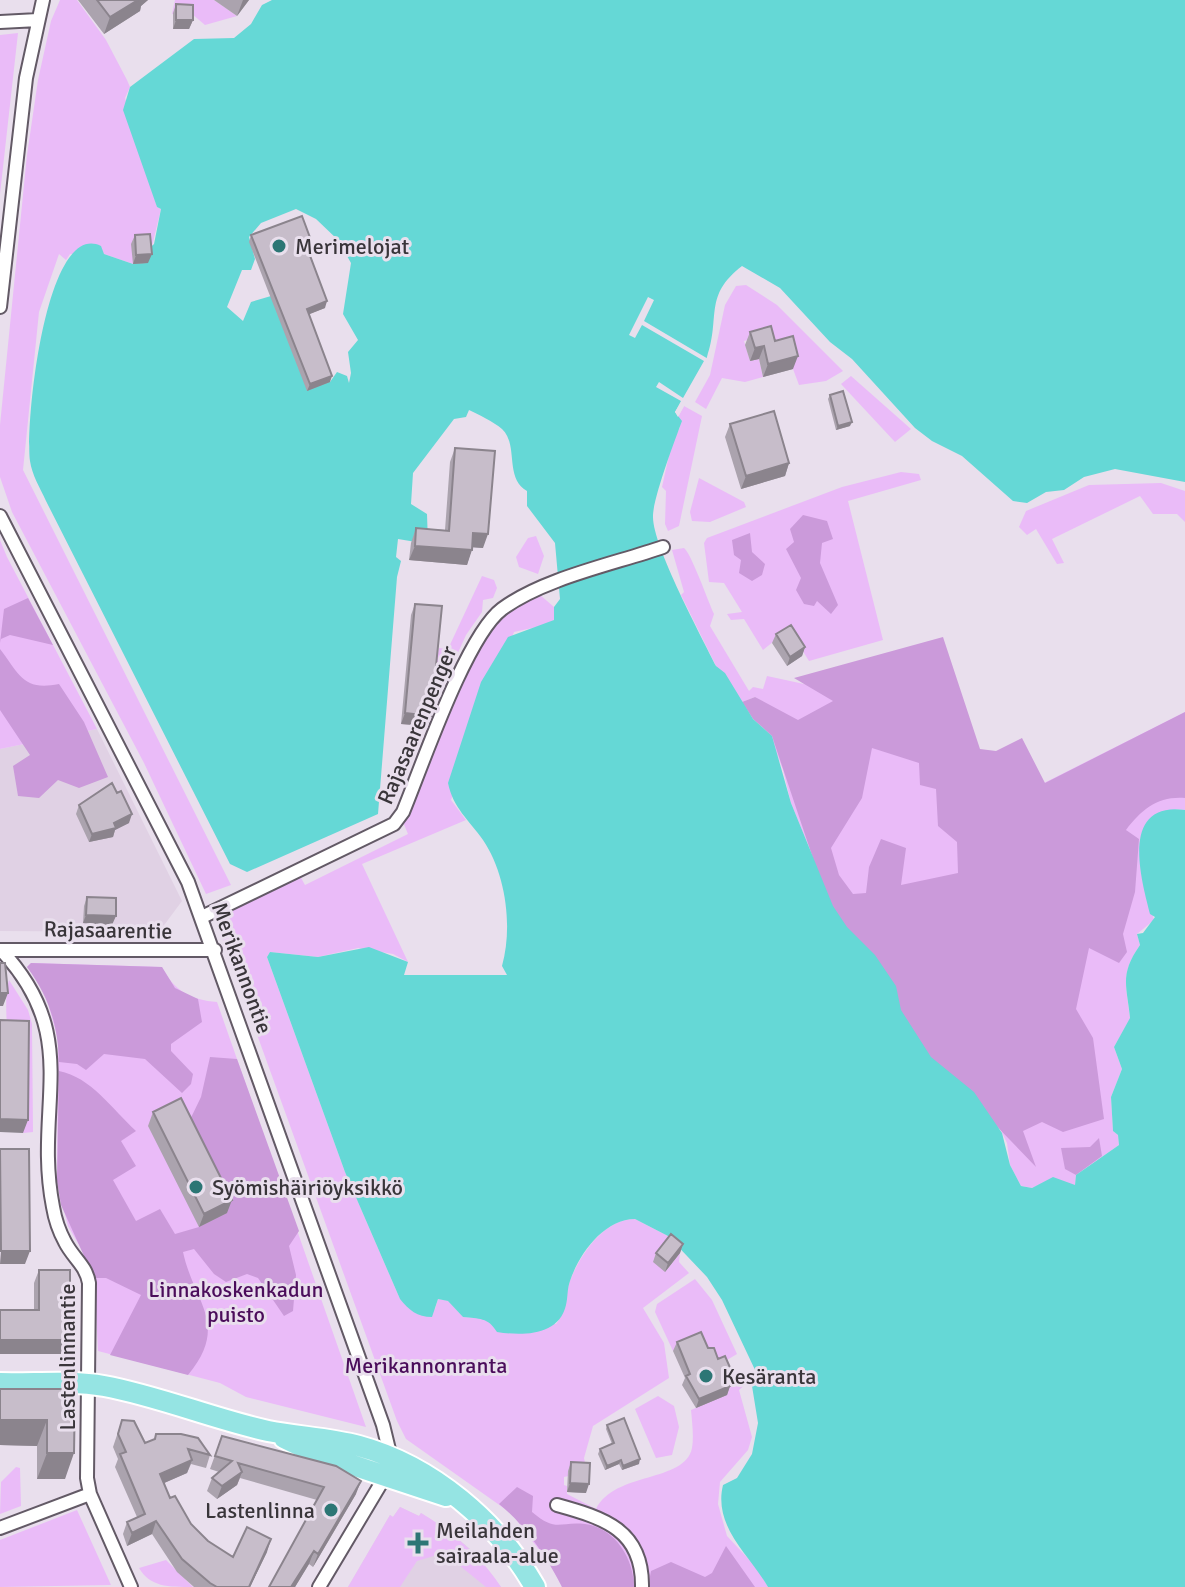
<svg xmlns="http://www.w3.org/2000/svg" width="1185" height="1587" viewBox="0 0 1185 1587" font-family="Signika,sans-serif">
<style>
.built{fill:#e0d1e4}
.green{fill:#eabbf8}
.forest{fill:#cb9ada;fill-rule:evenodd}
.water{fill:#65d8d6;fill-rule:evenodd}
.pier{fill:#e9dfed}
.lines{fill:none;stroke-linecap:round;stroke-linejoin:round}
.street-casing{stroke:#635a66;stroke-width:16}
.primary-casing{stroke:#fff;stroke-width:24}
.street{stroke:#fff;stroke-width:12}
.primary{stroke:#95e4e3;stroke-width:20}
.wall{fill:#aba3ae}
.shaded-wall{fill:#8b848d}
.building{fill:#c7bdca;stroke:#8b848d;stroke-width:2}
.poi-dot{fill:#2c7675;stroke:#e9dfed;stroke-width:3}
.labels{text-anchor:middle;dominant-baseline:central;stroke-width:6;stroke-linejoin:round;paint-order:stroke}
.poi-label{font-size:22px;fill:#39353a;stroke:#e9dfed;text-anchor:start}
.street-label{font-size:22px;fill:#39353a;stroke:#e9dfed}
.park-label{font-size:22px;fill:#4b0d5b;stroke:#e9dfed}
</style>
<rect width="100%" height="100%" fill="#e9dfed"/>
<path class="built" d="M 97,729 L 182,901 L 159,932 L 0,931 L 0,749 Z
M 400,1507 L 419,1516 L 421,1513 L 452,1534 L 475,1553 L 501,1587 L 348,1587 L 390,1515 L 393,1517 Z"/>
<path class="green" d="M 60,0 L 77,0 L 106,40 L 127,80 L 130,87 L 125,98 L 157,207 L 161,209 L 148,263 L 133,264 L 104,254 L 70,254 L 66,260 L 59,254 L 39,312 L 23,470 L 231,885 L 206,894 L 144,763 L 12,512 L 0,477 L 0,425 L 27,155 L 38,80 L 51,21 Z
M 175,0 L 214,0 L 237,16 L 205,25 L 192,14 L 172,14 Z
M 18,33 L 0,194 L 0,35 Z
M 746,285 L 777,305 L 843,371 L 826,381 L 799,385 L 793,369 L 751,339 L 744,341 L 750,361 L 759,359 L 763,377 L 745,382 L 722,378 L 706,409 L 695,402 L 710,375 L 725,305 L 736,286 Z
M 851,376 L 911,429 L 895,442 L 841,384 Z
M 684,406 L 702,416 L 679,526 L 668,531 L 665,524 L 666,491 L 662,487 L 671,446 L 680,427 L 678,417 Z
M 901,472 L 919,474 L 921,480 L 848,501 L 883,640 L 809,661 L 789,629 L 763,650 L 744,619 L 731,620 L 727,614 L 742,612 L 724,583 L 709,582 L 704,543 L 707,538 L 842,487 Z
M 699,478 L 744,502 L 746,507 L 710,522 L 692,521 L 690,512 Z
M 1161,483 L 1185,491 L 1185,522 L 1177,514 L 1153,514 L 1140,496 L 1052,539 L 1064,563 L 1057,564 L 1036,529 L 1027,535 L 1019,527 L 1026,511 L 1089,485 Z
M 536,536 L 544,556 L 538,574 L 519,567 L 516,557 L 528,538 Z
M 0,540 L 7,557 L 97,729 L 0,749 Z
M 684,548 C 691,553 708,601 714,614 L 710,626 L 749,691 L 753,687 L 763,689 L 767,676 L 841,692 L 957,763 L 1044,783 L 1185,712 L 1185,810 L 1175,809 L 1147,892 L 1154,920 L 1137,934 L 1140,945 C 1119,975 1127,987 1130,1019 L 1114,1047 L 1122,1069 L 1111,1097 L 1113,1131 L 1118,1135 L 1119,1145 L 1076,1175 L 1075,1186 L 1050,1180 L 1032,1188 L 1021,1186 L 1010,1165 L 1007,1143 L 991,1110 L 833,906 L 791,803 L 783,770 L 755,697 L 742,702 L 716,666 L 681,595 L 684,592 L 672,550 Z
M 482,576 L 494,580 L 497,588 L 493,598 L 483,600 L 482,612 L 466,635 L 443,686 L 432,685 L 439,648 L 448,649 Z
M 539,594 L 554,607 L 554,620 L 546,625 L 514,632 L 451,800 L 466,820 L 362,864 L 408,962 L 393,954 L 358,948 L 318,957 L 270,952 L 267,957 L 345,1172 L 400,1299 L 435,1309 L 438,1299 L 449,1301 L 463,1317 L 556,1324 C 568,1309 564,1293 572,1276 C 583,1251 605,1219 635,1219 L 668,1236 L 665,1272 L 680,1253 L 679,1262 L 689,1273 L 643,1308 L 664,1343 L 669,1378 L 593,1426 L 584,1458 L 587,1472 L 564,1477 L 564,1485 L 567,1486 L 567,1494 L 596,1509 C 615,1471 685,1483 692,1448 C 694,1436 692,1422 691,1410 L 726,1395 L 698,1341 L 673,1351 L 655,1312 L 657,1304 L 695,1279 L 712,1300 L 737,1354 L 727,1360 L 736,1378 L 747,1373 L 749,1381 L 739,1390 L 752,1437 L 748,1450 L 720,1482 L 718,1504 L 727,1536 L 757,1568 L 768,1587 L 562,1587 L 551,1566 L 512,1514 L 406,1439 L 397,1421 L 217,924 L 227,912 L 300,876 L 305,885 L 408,834 L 403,822 L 478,649 L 504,615 Z
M 31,963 L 162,967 C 174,991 191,1000 217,1002 L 366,1427 L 246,1397 L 220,1383 L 98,1351 L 94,1271 L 68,1226 L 57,1181 L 58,1039 L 44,989 L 27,967 Z
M 9,980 L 28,1010 L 32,1024 L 33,1132 L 23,1133 C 15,1098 0,1008 9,980 Z
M 658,1396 L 674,1406 L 679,1427 L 672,1455 L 656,1458 L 635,1409 Z
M 16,1467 L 20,1468 L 21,1506 L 0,1514 L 1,1482 Z
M 400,1507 L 419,1516 L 421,1513 C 453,1532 481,1556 501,1587 L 486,1587 L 444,1553 L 417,1561 L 400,1587 L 348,1587 L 390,1515 L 393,1517 Z
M 77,1510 L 111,1585 L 0,1587 L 0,1540 Z
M 166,1560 L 193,1587 C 168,1587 150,1587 139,1568 Z"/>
<path class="forest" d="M 803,515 L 827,521 L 833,539 L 822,543 L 820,563 L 838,605 L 831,614 L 817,601 L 814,606 L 804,604 L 796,590 L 801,578 L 786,549 L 794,542 L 790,529 Z
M 750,533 L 752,552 L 765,564 L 762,575 L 752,581 L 739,573 L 741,560 L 734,555 L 732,540 Z
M 28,598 L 53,645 L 10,635 L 1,639 L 0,643 L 4,609 Z
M 943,637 L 980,749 L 996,751 L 1022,738 L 1045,783 L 1185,712 L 1185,798 C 1158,796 1142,809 1126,830 L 1139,839 L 1135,892 L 1123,934 L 1127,952 L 1119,963 L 1089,948 L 1076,1009 L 1093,1038 L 1104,1119 L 1063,1132 L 1042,1122 L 1023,1131 L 1036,1167 L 922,1049 L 834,921 L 772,736 L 753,719 L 742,702 L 755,697 L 798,720 L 833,701 L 794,678 ZM 872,748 L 919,763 L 920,785 L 936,789 L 938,826 L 957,842 L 958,873 L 901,885 L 906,848 L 881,839 L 869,867 L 866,893 L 853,894 L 839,875 L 831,848 L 862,798 Z
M 0,649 C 20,675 23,691 59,684 L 84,722 L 108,777 L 79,788 L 58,780 L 39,798 L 18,796 L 13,766 L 30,755 L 0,710 Z
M 31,963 L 162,967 L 175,988 L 198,999 L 202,1022 L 171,1044 L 171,1051 L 193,1074 L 191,1084 L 182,1093 L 145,1059 L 104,1054 L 86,1070 L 77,1064 L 59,1062 C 58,1025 49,997 27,967 Z
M 210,1057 L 237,1059 L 299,1231 L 289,1246 L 296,1275 L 293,1311 L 284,1316 L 258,1278 L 247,1274 L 226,1282 L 214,1274 L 194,1249 L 183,1252 C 194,1303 230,1324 188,1375 L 110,1355 L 141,1295 L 106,1278 L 94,1278 L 61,1205 L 57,1181 L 59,1071 C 91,1077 112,1109 136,1131 L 121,1141 L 136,1166 L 113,1180 L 136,1221 L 160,1209 L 175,1234 L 199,1227 L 185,1130 L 201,1097 Z
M 1099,1138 L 1102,1156 L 1076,1175 L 1065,1169 L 1061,1148 L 1090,1147 Z
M 517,1487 L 533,1496 L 532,1512 C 557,1533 559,1521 585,1524 C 616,1528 634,1560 634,1587 L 562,1587 C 547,1557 525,1525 499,1504 Z
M 726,1546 L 755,1587 L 648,1587 L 651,1571 L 671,1562 L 705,1577 L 712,1573 Z"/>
<path class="water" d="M 272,0 L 1185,0 L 1185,482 L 1115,469 L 1084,477 L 1064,490 L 1046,492 L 1027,503 L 1013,501 L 962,456 L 932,441 L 915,428 L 852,359 L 830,342 L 780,288 L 742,266 C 703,296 721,317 707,357 C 701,376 685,395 675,412 L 682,421 C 675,440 653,498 653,516 C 652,545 702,637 716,666 L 725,673 L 753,719 L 772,736 L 791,803 L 833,906 L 847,927 L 875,955 L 896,986 L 901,1010 L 931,1057 L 974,1092 L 1002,1133 L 1010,1165 L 1021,1186 L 1032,1188 L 1053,1177 L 1075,1185 L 1076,1175 L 1119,1145 L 1118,1135 L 1113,1131 L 1111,1097 L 1122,1069 L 1114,1047 L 1130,1018 C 1127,986 1119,975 1140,945 L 1137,934 L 1143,933 L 1155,917 L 1150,914 C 1142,882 1118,801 1185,810 L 1185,1587 L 768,1587 C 749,1554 713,1527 723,1485 L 737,1478 L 752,1454 L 758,1423 L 752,1386 L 756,1372 L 722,1300 L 707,1277 L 668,1236 L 635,1219 C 604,1219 579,1254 570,1281 C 567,1289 568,1297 566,1305 C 559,1336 522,1336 497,1332 C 488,1317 479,1319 463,1317 L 448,1301 L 438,1299 L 432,1317 C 417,1317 409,1310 400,1299 L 345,1172 L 267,957 L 270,952 L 318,957 L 369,947 L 408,962 L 404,975 L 507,975 L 502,966 C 513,927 506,874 483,840 C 469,820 453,808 448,783 L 481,682 L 508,637 L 554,620 L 554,607 L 560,599 L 555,543 L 527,506 L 527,491 C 504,478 519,445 502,429 C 494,422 478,414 469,410 L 466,417 L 454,419 L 413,473 L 411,504 L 427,514 L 428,544 L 398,539 L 396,557 L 401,561 L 397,577 L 378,814 L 247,872 L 230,864 L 46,501 C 40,488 32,475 30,461 C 25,426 45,219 101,246 L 104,254 L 133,264 L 154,244 L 161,209 L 157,207 L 123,110 L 130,87 L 194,39 L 234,38 L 251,24 L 262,5 ZM 296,209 L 316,219 L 338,240 L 351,263 L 343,314 L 358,340 L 348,352 L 351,373 L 349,383 L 347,376 L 337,372 L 330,382 L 271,296 L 251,302 L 243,321 L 227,307 L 242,270 L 251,270 L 255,259 L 249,237 L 261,223 Z"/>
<path class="pier" d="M 648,297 L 654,300 L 644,321 L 710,360 L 678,417 L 675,412 L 681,401 L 656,387 L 659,382 L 683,398 L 704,361 L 642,325 L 635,338 L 629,335 Z"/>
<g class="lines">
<defs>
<path id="street" d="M 0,22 L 38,20
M 0,307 L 26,78 L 43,0
M 0,516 L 188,882 L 383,1425 L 391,1458 L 386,1475 L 319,1587
M 202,917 L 394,824 L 403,812 C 422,766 466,636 502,609 C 544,578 614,564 663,547
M 0,950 L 215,950
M 1,950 C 84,1038 33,1106 53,1207 C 55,1219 59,1231 65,1242 C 73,1258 86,1265 89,1283 L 87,1478 L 90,1494 L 131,1587
M 557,1505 C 604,1518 643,1530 642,1587
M 0,1528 L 90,1494"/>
<path id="primary" d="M 0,1383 C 34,1384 70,1380 104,1386 C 159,1396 213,1419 268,1431 C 298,1437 329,1438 359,1446 C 432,1466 498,1522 535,1587
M 284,1438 L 313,1452 L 446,1496"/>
</defs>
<use href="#street" class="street-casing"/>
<use href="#primary" class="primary-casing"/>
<use href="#street" class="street"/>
<use href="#primary" class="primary"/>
</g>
<path class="wall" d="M 78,0 L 148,0 L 141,6 L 140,11 L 104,34 Z
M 214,0 L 249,0 L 237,16 Z
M 176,4 L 193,20 L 189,29 L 173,29 L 173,13 Z
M 135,235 L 148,263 L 133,264 L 131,244 Z
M 251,235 L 312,243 L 308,250 L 325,308 L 309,314 L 330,382 L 307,391 L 249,242 Z
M 750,332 L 775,341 L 793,369 L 763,377 L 759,359 L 750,361 L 745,345 Z
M 830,395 L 850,426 L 836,430 L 828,399 Z
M 730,424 L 789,463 L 785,476 L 741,489 L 725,437 Z
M 455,448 L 483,548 L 472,547 L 467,565 L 409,560 L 411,543 L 416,528 L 445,530 L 450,462 Z
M 415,604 L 427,726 L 401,724 L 411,615 Z
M 776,634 L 805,647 L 802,656 L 787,666 L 772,643 Z
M 79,805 L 129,823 L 115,830 L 113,837 L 89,842 L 76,814 Z
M 87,897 L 112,925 L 83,923 L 84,906 Z
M 153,1112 L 227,1213 L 199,1227 L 148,1126 Z
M 683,1244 L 680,1253 L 665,1272 L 653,1262 L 656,1253 Z
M 39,1270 L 65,1354 L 34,1310 L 34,1283 Z
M 677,1342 L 708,1348 L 729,1381 L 728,1381 L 730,1386 L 727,1395 L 696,1408 L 682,1385 L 685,1378 L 673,1351 Z
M 75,1389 L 65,1479 L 37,1479 L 37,1446 L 0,1445 Z
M 122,1420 L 145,1443 L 154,1439 L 156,1434 L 210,1455 L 206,1468 L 191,1464 L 187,1473 L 164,1483 L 170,1498 L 191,1524 L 208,1541 L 233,1557 L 267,1552 L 250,1587 L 194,1587 L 177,1572 L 152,1534 L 127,1546 L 123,1534 L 127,1522 L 137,1517 L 115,1467 L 118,1459 L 113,1447 Z
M 607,1425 L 639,1464 L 622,1470 L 619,1464 L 605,1470 L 598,1454 L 600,1449 L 612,1444 L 606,1429 Z
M 222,1436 L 356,1494 L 313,1567 L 309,1564 L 295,1587 L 269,1587 L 317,1500 L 240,1478 L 237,1485 L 217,1499 L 207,1491 L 212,1478 L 219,1472 L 210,1469 Z
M 571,1462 L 586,1493 L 567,1492 L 568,1471 Z"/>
<path class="shaded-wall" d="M 138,0 L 148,0 L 141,6 L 140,11 L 104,34 L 110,17 Z
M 243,0 L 249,0 L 237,16 Z
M 176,20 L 193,20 L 189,29 L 173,29 Z
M 152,254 L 148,263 L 133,264 L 136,255 Z
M 327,301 L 325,308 L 305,316 L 307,309 Z
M 764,346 L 759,359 L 750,361 L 755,348 Z
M 798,356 L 793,369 L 763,377 L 768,364 Z
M 332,376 L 330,382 L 307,391 L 310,384 Z
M 852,422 L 850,426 L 836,430 L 838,426 Z
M 789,463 L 785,476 L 741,489 L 746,476 Z
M 473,533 L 488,534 L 483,548 L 468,547 Z
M 415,546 L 472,550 L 467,565 L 409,560 Z
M 805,647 L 802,656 L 787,666 L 790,657 Z
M 405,713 L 431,716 L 427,726 L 401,724 Z
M 132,814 L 129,823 L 115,830 L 113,837 L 89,842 L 92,834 Z
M 86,915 L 116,916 L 112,925 L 83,923 Z
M 0,993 L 8,993 L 3,1006 L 0,1006 Z
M 0,1119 L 28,1120 L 23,1133 L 0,1132 Z
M 232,1200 L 227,1213 L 199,1227 L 204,1214 Z
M 683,1244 L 680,1253 L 665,1272 L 668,1263 Z
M 1,1251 L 30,1251 L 25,1264 L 0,1264 Z
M 0,1340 L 70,1340 L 65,1354 L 0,1354 Z
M 732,1372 L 729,1381 L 722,1384 L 725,1375 Z
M 730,1386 L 727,1395 L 696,1408 L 699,1399 Z
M 0,1420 L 47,1420 L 37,1446 L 0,1445 Z
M 47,1453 L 74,1453 L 65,1479 L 37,1479 Z
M 640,1459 L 639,1464 L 622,1470 L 623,1466 Z
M 192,1460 L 187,1473 L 155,1487 L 160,1474 Z
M 621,1460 L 619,1464 L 605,1470 L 607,1466 Z
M 242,1472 L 237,1485 L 217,1499 L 222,1486 Z
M 361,1481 L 356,1494 L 313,1567 L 318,1554 Z
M 570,1483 L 589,1484 L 586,1493 L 567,1492 Z
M 156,1521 L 152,1534 L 127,1546 L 132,1533 Z
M 271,1539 L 267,1552 L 250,1587 L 249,1587 Z
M 314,1551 L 309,1564 L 295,1587 L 291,1587 Z"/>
<path class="building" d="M 97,0 L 138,0 L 110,17 Z
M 176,4 L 193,5 L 193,20 L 176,20 Z
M 302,216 L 312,243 L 306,245 L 327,301 L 307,309 L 332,376 L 310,384 L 251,235 Z
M 150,234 L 152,254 L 136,255 L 135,235 Z
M 771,326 L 775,341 L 793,336 L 798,356 L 768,364 L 764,346 L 755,348 L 750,332 Z
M 843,391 L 852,422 L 838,426 L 830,395 Z
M 774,411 L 789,463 L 746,476 L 730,424 Z
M 455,448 L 495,451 L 488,534 L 473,533 L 472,550 L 415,546 L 416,528 L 449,531 Z
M 415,604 L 442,606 L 431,716 L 405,713 Z
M 791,625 L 805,647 L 790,657 L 776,634 Z
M 112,783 L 117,793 L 121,791 L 132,814 L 114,823 L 116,828 L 92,834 L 79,805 Z
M 87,897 L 116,898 L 116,916 L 86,915 Z
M 0,963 L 5,963 L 8,993 L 0,993 Z
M 0,1020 L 29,1021 L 28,1120 L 0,1119 Z
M 181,1098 L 232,1200 L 204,1214 L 153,1112 Z
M 0,1149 L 29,1149 L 30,1251 L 1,1251 Z
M 671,1234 L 683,1244 L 668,1263 L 656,1253 Z
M 39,1270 L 70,1270 L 70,1340 L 0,1340 L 0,1310 L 39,1310 Z
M 701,1332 L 708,1348 L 714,1348 L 718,1359 L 725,1356 L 732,1372 L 725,1375 L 730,1386 L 699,1399 L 686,1376 L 690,1374 L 677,1342 Z
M 0,1389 L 75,1389 L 74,1453 L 47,1453 L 47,1420 L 0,1420 Z
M 624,1418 L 640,1459 L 623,1466 L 621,1460 L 607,1466 L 600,1449 L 614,1443 L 607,1425 Z
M 122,1420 L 134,1421 L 145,1443 L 155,1439 L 156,1434 L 181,1434 L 198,1438 L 210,1455 L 188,1449 L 192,1460 L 160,1474 L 170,1498 L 175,1496 L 191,1524 L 208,1541 L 233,1557 L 247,1527 L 271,1539 L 249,1587 L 217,1587 L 210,1583 L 182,1559 L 156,1521 L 132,1533 L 127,1522 L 145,1514 L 120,1454 L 126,1452 L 118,1434 Z
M 222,1436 L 336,1466 L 361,1481 L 318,1554 L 314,1551 L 291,1587 L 269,1587 L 324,1487 L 238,1463 L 242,1472 L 222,1486 L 212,1478 L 232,1461 L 215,1456 Z
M 571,1462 L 590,1463 L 589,1484 L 570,1483 Z"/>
<g class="poi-dot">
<circle cx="279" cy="246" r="8"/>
<circle cx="196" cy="1187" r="8"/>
<circle cx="706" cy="1376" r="8"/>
<circle cx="331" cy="1510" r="8"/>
<path d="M414 1531h8v8h8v8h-8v8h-8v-8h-8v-8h8z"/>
</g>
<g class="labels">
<g class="poi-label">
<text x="295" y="246">Merimelojat</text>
<text x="212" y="1187">Syömishäiriöyksikkö</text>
<text x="722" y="1376">Kesäranta</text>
<text x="315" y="1510" text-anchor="end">Lastenlinna</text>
<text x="436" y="1530">Meilahden<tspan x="436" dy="25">sairaala-alue</tspan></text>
</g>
<g class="street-label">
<text transform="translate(417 725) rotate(-67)">Rajasaarenpenger</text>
<text transform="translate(108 930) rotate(1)">Rajasaarentie</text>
<text transform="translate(242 968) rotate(70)">Merikannontie</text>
<text transform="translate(67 1357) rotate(-90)">Lastenlinnantie</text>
</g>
<g class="park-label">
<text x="236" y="1289">Linnakoskenkadun<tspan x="236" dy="25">puisto</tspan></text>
<text x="426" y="1365">Merikannonranta</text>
</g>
</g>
</svg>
